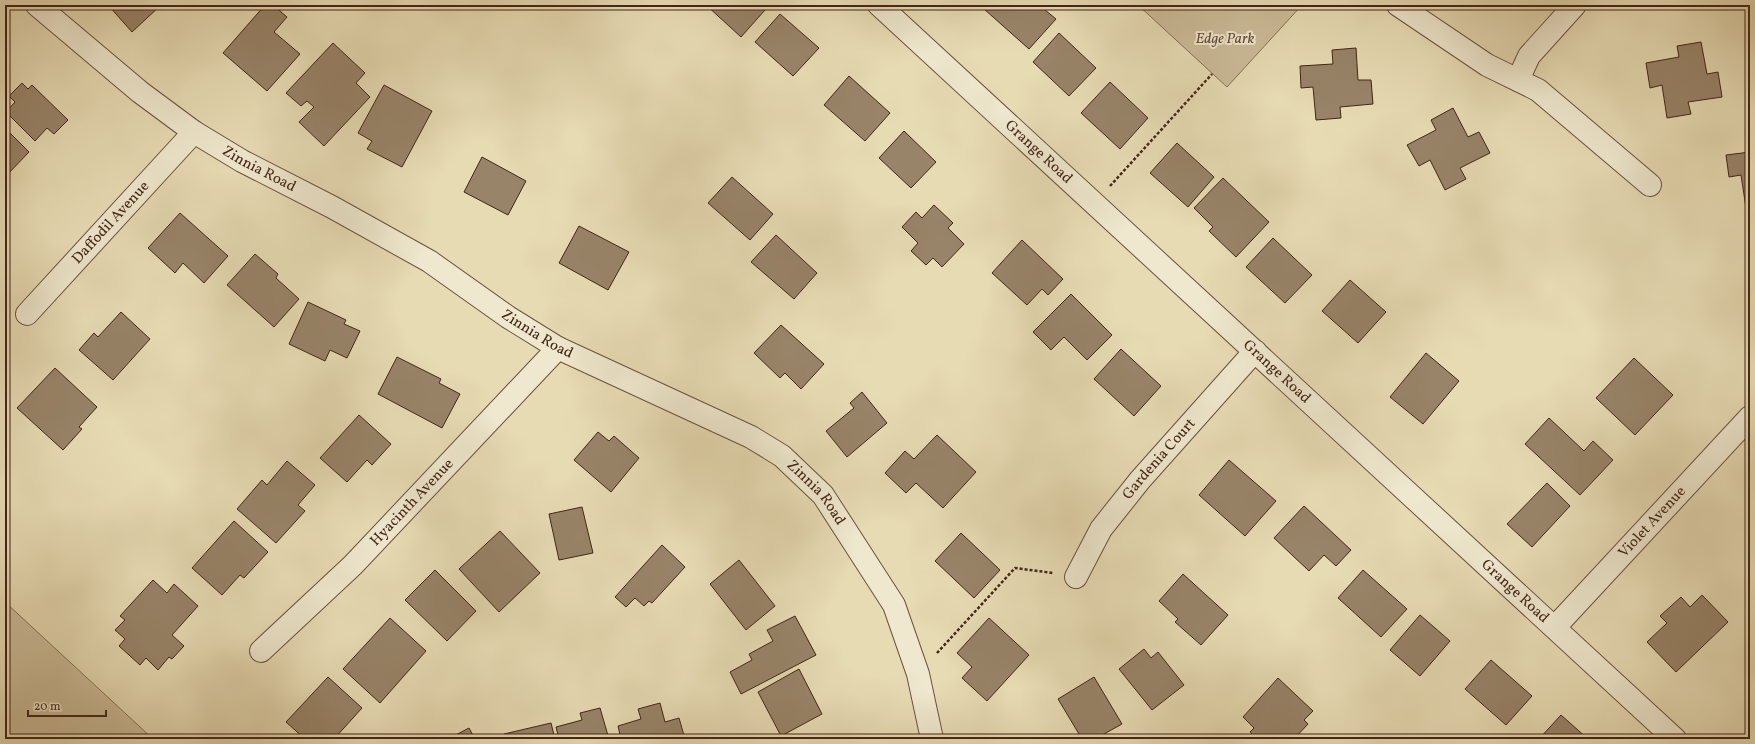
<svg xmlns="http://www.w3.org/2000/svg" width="1755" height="744" viewBox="0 0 1755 744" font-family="Vollkorn,serif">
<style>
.green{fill:#cbbc99;stroke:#877058}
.building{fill:#988469;stroke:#432517}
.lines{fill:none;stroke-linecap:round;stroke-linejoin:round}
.minor-casing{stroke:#6c523e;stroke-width:24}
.path{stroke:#432517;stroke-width:2.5;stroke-dasharray:3 2;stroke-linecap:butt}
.minor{stroke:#efe8ce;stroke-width:22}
.labels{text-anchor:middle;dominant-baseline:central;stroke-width:4;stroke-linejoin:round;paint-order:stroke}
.park-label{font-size:15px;font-style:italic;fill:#654b38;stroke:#efe8ce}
.street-label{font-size:15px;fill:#432517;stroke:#efe8ce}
</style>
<rect width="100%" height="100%" fill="#e7dbb4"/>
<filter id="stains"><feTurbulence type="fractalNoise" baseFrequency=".005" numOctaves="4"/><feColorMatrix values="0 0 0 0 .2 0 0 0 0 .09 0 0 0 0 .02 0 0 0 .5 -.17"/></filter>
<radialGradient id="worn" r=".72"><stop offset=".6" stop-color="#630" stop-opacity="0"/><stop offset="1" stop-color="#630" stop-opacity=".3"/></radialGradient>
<path class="green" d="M 1138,5 L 1302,5 L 1227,87 Z
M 5,602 L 153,739 L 5,739 Z"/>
<path class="building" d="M 108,5 L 161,5 L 132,32 Z
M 265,5 L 273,5 L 287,17 L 274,32 L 300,54 L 267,91 L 223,53 Z
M 706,5 L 759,5 L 765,10 L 741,37 Z
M 988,5 L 1039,5 L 1056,19 L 1029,49 L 984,9 Z
M 780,14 L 819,48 L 793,76 L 755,42 Z
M 1059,33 L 1096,68 L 1069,96 L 1033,62 Z
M 1701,42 L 1707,74 L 1718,72 L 1722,97 L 1688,102 L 1691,114 L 1667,118 L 1662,85 L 1650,88 L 1646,63 L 1679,57 L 1677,46 Z
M 333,43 L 365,73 L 356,83 L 370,97 L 324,146 L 299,122 L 314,107 L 307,101 L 301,106 L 286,93 Z
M 1356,48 L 1358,80 L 1371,80 L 1373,104 L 1340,107 L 1341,118 L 1316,120 L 1313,87 L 1301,88 L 1300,66 L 1333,64 L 1332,50 Z
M 849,76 L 890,113 L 865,141 L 824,105 Z
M 1110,82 L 1148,118 L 1120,149 L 1081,113 Z
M 22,83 L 28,89 L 32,85 L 68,120 L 54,134 L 47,128 L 35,141 L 6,112 L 15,102 L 9,96 Z
M 384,85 L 432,111 L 402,167 L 367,149 L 372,141 L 358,133 Z
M 1453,108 L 1468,137 L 1479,132 L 1490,153 L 1460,168 L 1466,179 L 1445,190 L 1430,160 L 1419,166 L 1407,145 L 1436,130 L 1431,120 Z
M 5,128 L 29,152 L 5,177 Z
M 904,131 L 936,162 L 911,188 L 879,158 Z
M 1177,143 L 1214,177 L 1188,207 L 1150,173 Z
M 1750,152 L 1750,207 L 1746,208 L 1741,175 L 1729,177 L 1726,155 Z
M 482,157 L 526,181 L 508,215 L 464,192 Z
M 732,177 L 773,214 L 750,240 L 708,203 Z
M 1223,178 L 1269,222 L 1236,257 L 1209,231 L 1213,227 L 1194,208 Z
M 934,205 L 953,223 L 948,228 L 964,244 L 942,267 L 933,258 L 926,265 L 911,251 L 918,243 L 902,227 L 916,212 L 922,218 Z
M 180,213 L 228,256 L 204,283 L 183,263 L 175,273 L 148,248 Z
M 579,226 L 629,252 L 608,290 L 559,263 Z
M 776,235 L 817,273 L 794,299 L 751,262 Z
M 1273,238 L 1312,275 L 1285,303 L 1246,267 Z
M 1022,240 L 1063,279 L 1048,295 L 1042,289 L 1027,305 L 992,273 Z
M 255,254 L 278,274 L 276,278 L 299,299 L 274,327 L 227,285 Z
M 1350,280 L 1386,312 L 1358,343 L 1322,311 Z
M 1071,294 L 1112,335 L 1087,360 L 1064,337 L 1051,350 L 1033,332 Z
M 308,302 L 346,320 L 344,324 L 360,331 L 347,358 L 330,350 L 325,361 L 289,344 Z
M 121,312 L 150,339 L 113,380 L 79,350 L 94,333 L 98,337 Z
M 781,325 L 824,364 L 801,389 L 785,373 L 780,378 L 754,353 Z
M 1121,349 L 1161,386 L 1134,416 L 1094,379 Z
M 1426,353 L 1459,381 L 1423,424 L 1390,397 Z
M 397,357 L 441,379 L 439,383 L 460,394 L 442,428 L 378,394 Z
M 1634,358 L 1673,395 L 1635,435 L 1596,398 Z
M 55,368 L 97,407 L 79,427 L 82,429 L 63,450 L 17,408 Z
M 862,392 L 887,423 L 847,457 L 826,431 L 854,408 L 850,403 Z
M 359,415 L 391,444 L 372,465 L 367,460 L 347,482 L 320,458 Z
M 1549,418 L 1584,451 L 1593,441 L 1613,460 L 1580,495 L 1525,444 Z
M 598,432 L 609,441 L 614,436 L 639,458 L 611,492 L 574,460 Z
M 937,435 L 976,472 L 943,508 L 916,483 L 906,493 L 885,473 L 905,451 L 914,459 Z
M 1229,460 L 1276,501 L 1245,536 L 1199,495 Z
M 287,461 L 315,485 L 298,505 L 305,511 L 276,543 L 237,509 L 262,480 L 267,485 Z
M 1547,483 L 1570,506 L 1532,547 L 1507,524 Z
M 1304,506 L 1351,550 L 1336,566 L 1324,555 L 1309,571 L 1274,538 Z
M 582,507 L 593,553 L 559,560 L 549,514 Z
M 234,521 L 268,552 L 244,578 L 240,575 L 222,595 L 192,568 Z
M 500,531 L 540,573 L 499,612 L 459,569 Z
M 961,533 L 1000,570 L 974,598 L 935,561 Z
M 662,545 L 685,567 L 652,603 L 649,601 L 644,606 L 635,598 L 626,607 L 615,597 Z
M 739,560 L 775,606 L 746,630 L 710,584 Z
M 435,570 L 476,611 L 447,641 L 405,600 Z
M 1363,570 L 1407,609 L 1381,637 L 1338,598 Z
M 1183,574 L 1228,615 L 1201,645 L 1175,622 L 1178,619 L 1159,601 Z
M 153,580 L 167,593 L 174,584 L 198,606 L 172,635 L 184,646 L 172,659 L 169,657 L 158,670 L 146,658 L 140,665 L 119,646 L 125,639 L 115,630 L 125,620 L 120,616 Z
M 1702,595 L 1728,622 L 1676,672 L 1647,642 L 1667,623 L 1660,616 L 1681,597 L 1690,607 Z
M 1420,615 L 1450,641 L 1420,676 L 1390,650 Z
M 795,616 L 816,655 L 741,694 L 730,672 L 752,660 L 749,654 L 773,641 L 767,630 Z
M 390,618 L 426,651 L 380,703 L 343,669 Z
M 989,618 L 1029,655 L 987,701 L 962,678 L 972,667 L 957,653 Z
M 1144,649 L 1151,658 L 1158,652 L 1184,685 L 1152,710 L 1119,669 Z
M 1491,660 L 1532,696 L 1506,725 L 1465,689 Z
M 799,669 L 822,714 L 781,736 L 758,692 Z
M 328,677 L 362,708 L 334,739 L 305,739 L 286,722 Z
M 1094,677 L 1122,724 L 1095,739 L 1082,739 L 1058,699 Z
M 1278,678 L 1313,711 L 1304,720 L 1308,724 L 1294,739 L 1257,739 L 1250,732 L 1254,728 L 1243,717 Z
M 660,703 L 665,722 L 679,718 L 685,739 L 621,739 L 618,726 L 641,719 L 638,709 Z
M 600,708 L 609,739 L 559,739 L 556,727 L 582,720 L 580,713 Z
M 1561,715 L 1588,739 L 1539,739 Z
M 551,723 L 555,739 L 505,739 L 504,734 Z
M 469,728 L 475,739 L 448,739 Z"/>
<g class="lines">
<defs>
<g id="minor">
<path id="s1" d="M 37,5 L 140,92 L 194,132 L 242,161 L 332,207 L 429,261 L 508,317 L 558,348 L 751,437 L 782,456 L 823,495 L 894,605 L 918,674 L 932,739"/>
<path id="s2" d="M 879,5 L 1675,739"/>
<path d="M 1398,5 L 1487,65 L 1538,90 L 1650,185"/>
<path d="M 1518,80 L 1529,56 L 1575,5"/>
<path id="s3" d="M 27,314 L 194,132"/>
<path id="s4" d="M 1076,577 L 1101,529 L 1140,480 L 1255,351"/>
<path id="s5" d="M 1555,627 L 1750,417"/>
<path id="s6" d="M 261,651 L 353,565 L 558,348"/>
</g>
</defs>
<use href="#minor" class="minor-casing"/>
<path class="path" d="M 1110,186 L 1212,74
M 5,353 L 5,363
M 937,653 L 1015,568 L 1053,573
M 130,739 L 135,738 L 138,739"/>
<use href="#minor" class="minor"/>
</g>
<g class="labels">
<g class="park-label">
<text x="1225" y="39">Edge Park</text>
</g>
<g class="street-label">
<text stroke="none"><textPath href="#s2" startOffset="217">Grange Road</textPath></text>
<text stroke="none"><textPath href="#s1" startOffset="277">Zinnia Road</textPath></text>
<text stroke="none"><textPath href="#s3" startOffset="124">Daffodil Avenue</textPath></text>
<text stroke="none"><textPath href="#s1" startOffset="601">Zinnia Road</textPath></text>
<text stroke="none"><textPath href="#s2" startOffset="541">Grange Road</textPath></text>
<text stroke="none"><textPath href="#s4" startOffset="145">Gardenia Court</textPath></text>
<text stroke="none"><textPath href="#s1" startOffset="925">Zinnia Road</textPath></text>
<text stroke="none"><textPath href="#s6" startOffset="212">Hyacinth Avenue</textPath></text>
<text stroke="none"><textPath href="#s5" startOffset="143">Violet Avenue</textPath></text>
<text stroke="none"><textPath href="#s2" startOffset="865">Grange Road</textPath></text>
</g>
</g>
<rect width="1755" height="744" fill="none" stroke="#e7dbb4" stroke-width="20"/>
<rect x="6" y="6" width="1743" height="732" fill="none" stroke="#432517" stroke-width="2"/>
<rect x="10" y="10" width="1735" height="724" fill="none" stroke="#432517"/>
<path d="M28 710v6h78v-6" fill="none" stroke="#432517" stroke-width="2"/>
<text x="34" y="710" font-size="12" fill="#432517" stroke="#efe8ce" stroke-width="3" paint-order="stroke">20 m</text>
<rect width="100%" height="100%" filter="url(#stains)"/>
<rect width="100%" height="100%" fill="url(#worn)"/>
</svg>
